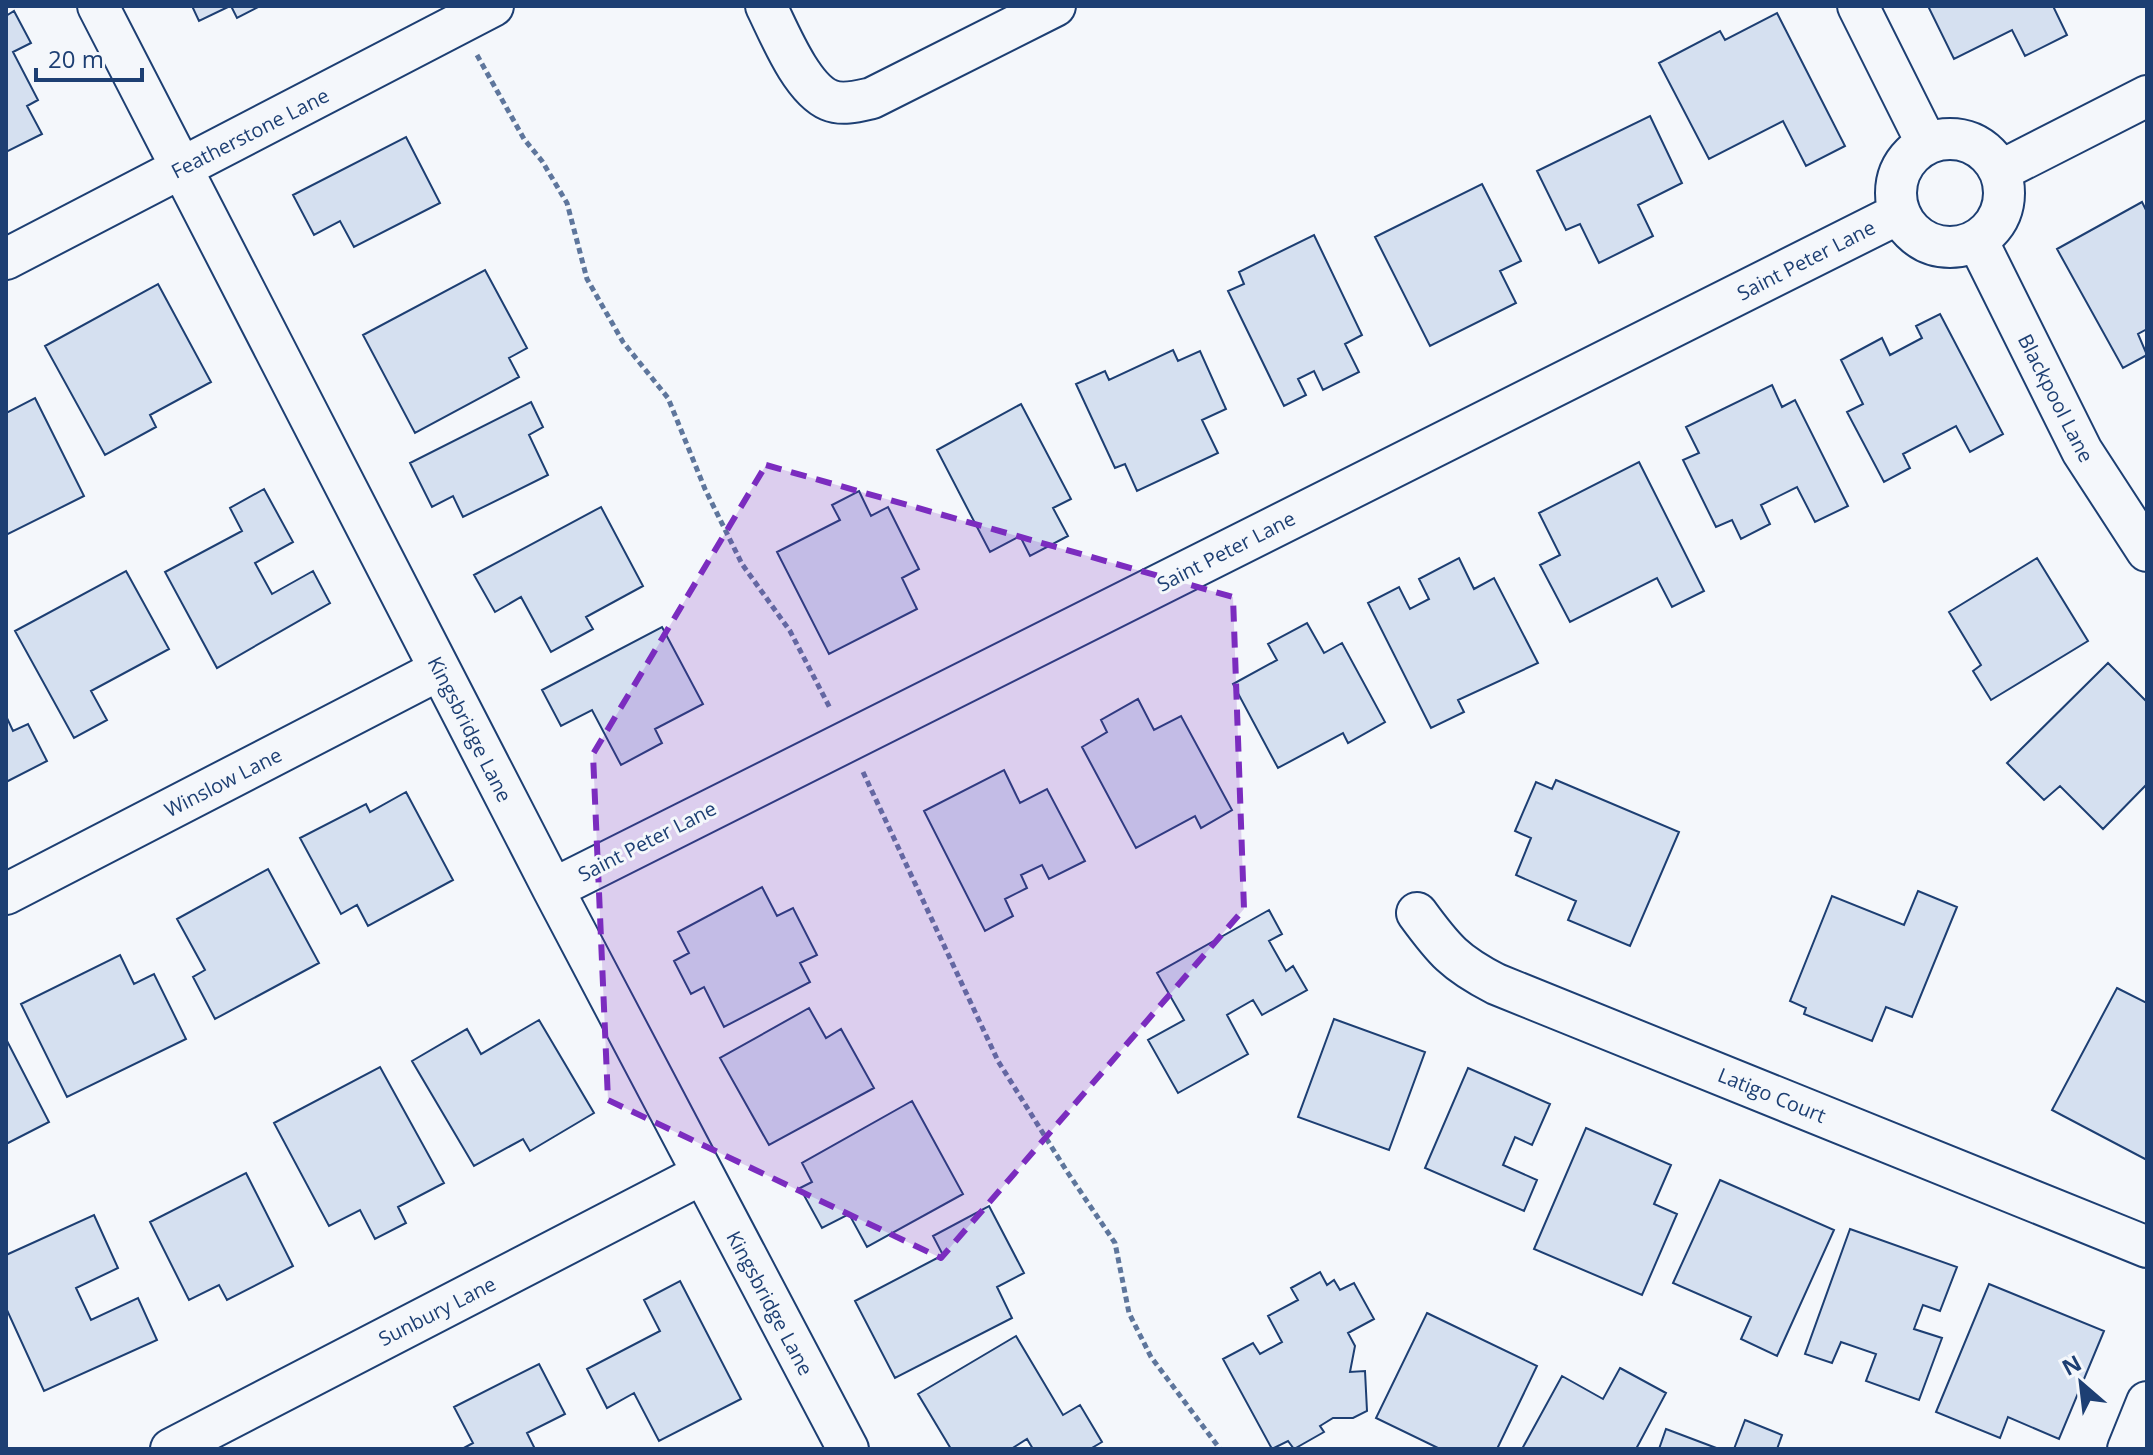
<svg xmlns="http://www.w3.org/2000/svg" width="2153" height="1455" viewBox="0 0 2153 1455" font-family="'Open Sans',sans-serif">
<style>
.building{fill:#d5e0f0;stroke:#1d3f73;stroke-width:2}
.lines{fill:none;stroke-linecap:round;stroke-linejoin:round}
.minor-casing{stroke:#1d3f73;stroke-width:44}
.path{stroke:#5e769c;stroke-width:5;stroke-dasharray:6 4;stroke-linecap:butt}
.minor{stroke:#f4f7fb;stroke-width:40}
.marked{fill:#7b2cbf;fill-opacity:0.2;stroke:#7b2cbf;stroke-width:6;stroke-dasharray:16 10;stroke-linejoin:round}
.labels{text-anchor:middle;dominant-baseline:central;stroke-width:6;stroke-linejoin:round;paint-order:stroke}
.street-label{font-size:20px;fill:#1d3f73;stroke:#f4f7fb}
</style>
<rect width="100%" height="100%" fill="#f4f7fb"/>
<path class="building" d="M 192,6 L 230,6 L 199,21 Z
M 231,6 L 260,6 L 237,18 Z
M 1928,6 L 2053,6 L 2067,35 L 2025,56 L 2012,30 L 1954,59 Z
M 14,11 L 31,43 L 13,52 L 38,100 L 27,106 L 42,134 L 6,152 L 6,16 Z
M 1777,13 L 1845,146 L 1806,166 L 1783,121 L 1709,159 L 1659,63 L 1720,31 L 1725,40 Z
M 1650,116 L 1682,183 L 1638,205 L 1653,236 L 1599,263 L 1580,224 L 1566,230 L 1537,171 Z
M 406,137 L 440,203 L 354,247 L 340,221 L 314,235 L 293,195 Z
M 1482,184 L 1521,261 L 1500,271 L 1516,303 L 1430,346 L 1375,237 Z
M 2142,202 L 2147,212 L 2147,329 L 2138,334 L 2147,355 L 2123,368 L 2057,249 Z
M 1314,235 L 1362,335 L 1345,344 L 1359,372 L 1323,390 L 1314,371 L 1298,379 L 1306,395 L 1284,406 L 1228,291 L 1244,284 L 1239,272 Z
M 485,270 L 527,348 L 509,358 L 519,377 L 415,433 L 363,335 Z
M 158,284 L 211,382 L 150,415 L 156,427 L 105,455 L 45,346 Z
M 1940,314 L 2003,434 L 1970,452 L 1956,426 L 1903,454 L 1910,468 L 1884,482 L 1847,412 L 1863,404 L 1841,360 L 1882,338 L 1890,355 L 1922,338 L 1916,326 Z
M 1173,350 L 1178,361 L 1200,351 L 1226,409 L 1202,420 L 1218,453 L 1137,491 L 1125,464 L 1115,468 L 1076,384 L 1105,371 L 1109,380 Z
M 1772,385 L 1782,407 L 1795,400 L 1848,506 L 1815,522 L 1797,487 L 1761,505 L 1770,524 L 1741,539 L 1732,520 L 1716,527 L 1683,460 L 1699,453 L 1686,427 Z
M 35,398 L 84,496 L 6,535 L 6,413 Z
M 531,402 L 543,427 L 529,435 L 548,475 L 463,517 L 453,496 L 432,507 L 410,463 Z
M 1021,404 L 1071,499 L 1053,508 L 1068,536 L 1030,556 L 1020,536 L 990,552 L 937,450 Z
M 1639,462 L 1704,591 L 1672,607 L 1657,578 L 1570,622 L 1540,565 L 1560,555 L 1539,513 Z
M 264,489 L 293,542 L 255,563 L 272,594 L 313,571 L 330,603 L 217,668 L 165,572 L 242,531 L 230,508 Z
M 859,491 L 871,516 L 888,507 L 919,569 L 902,578 L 917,609 L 829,654 L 777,552 L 840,520 L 832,505 Z
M 601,507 L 643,586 L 586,617 L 593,629 L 551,652 L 521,597 L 495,612 L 474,575 Z
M 1459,558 L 1474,589 L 1494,578 L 1538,663 L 1458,700 L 1464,712 L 1431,728 L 1368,603 L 1399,587 L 1410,609 L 1429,599 L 1419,579 Z
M 2037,558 L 2088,641 L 1991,700 L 1973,671 L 1981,665 L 1949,612 Z
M 126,571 L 169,649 L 91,691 L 107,720 L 74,738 L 15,631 Z
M 1307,623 L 1324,653 L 1342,643 L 1385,722 L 1348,743 L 1343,733 L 1278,768 L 1233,684 L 1277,660 L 1268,644 Z
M 662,627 L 703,704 L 655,729 L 662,743 L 621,765 L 592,710 L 561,726 L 542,690 Z
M 2108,663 L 2147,702 L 2147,784 L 2103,829 L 2060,786 L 2044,800 L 2007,763 Z
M 1138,699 L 1154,730 L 1181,716 L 1232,810 L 1201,828 L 1195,816 L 1136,848 L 1082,747 L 1107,732 L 1101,720 Z
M 6,716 L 13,731 L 28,724 L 47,761 L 6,782 Z
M 1004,770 L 1020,803 L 1047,789 L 1085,861 L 1049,879 L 1042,865 L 1021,875 L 1027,888 L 1005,899 L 1013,916 L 985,931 L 924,811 Z
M 1556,780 L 1679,832 L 1630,946 L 1568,920 L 1576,901 L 1516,875 L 1531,838 L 1515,831 L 1536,782 L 1552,789 Z
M 406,792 L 453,880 L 368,926 L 357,905 L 341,914 L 300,838 L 366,804 L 370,812 Z
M 268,869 L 319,963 L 215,1019 L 193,977 L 205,970 L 177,919 Z
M 762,887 L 777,916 L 793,908 L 817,955 L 800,963 L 810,982 L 724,1027 L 704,987 L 691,994 L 674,961 L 689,953 L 678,932 Z
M 1918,891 L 1957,907 L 1912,1017 L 1886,1007 L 1872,1041 L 1804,1014 L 1806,1008 L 1790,1001 L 1832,896 L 1904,925 Z
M 1269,910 L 1282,934 L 1269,941 L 1286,971 L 1293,966 L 1307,990 L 1262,1015 L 1253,1000 L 1227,1015 L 1248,1054 L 1178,1093 L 1148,1040 L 1184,1020 L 1157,973 Z
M 120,955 L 134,984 L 154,974 L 186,1039 L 67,1097 L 21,1004 Z
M 2117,988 L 2147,1003 L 2147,1160 L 2052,1110 Z
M 809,1008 L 826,1038 L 841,1029 L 874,1088 L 769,1145 L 720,1058 Z
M 1334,1019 L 1425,1052 L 1389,1150 L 1298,1117 Z
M 539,1020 L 594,1113 L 530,1151 L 523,1139 L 474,1166 L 412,1061 L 467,1029 L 481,1054 Z
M 6,1039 L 49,1122 L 6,1144 Z
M 380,1067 L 444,1183 L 398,1207 L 406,1223 L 375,1239 L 360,1210 L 329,1226 L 274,1123 Z
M 1468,1068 L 1550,1104 L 1532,1145 L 1515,1137 L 1503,1165 L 1537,1180 L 1524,1211 L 1425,1168 Z
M 912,1101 L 963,1194 L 867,1247 L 849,1214 L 822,1228 L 800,1188 L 812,1182 L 802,1163 Z
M 1586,1128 L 1671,1165 L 1654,1204 L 1677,1214 L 1642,1295 L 1534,1249 Z
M 246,1173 L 293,1266 L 227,1300 L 219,1285 L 189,1300 L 150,1222 Z
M 1720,1180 L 1834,1230 L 1777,1356 L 1741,1339 L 1751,1317 L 1673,1283 Z
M 989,1206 L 1024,1273 L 997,1287 L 1012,1318 L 895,1378 L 855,1301 L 943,1255 L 933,1236 Z
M 94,1215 L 118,1268 L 76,1288 L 91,1320 L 138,1298 L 157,1340 L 44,1391 L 6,1308 L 6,1255 Z
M 1850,1229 L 1957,1267 L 1940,1311 L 1923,1305 L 1914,1329 L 1942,1338 L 1919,1400 L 1866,1381 L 1876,1354 L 1841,1342 L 1832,1363 L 1805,1354 Z
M 1320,1272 L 1327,1285 L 1334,1280 L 1340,1290 L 1354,1283 L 1374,1319 L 1348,1333 L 1355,1346 L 1350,1372 L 1365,1371 L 1367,1411 L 1353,1418 L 1333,1418 L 1320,1426 L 1324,1432 L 1294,1449 L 1288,1441 L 1272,1449 L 1223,1359 L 1253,1343 L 1260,1354 L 1282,1342 L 1268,1316 L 1298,1300 L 1291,1288 Z
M 680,1281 L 741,1399 L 659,1441 L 634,1393 L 607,1408 L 587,1369 L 660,1331 L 644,1300 Z
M 1989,1284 L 2104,1331 L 2059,1439 L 2008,1417 L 2000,1438 L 1936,1412 Z
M 1427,1313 L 1537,1366 L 1497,1449 L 1440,1449 L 1376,1418 Z
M 1016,1336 L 1063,1415 L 1080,1405 L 1102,1442 L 1090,1449 L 1033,1449 L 1027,1439 L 1011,1449 L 951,1449 L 918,1394 Z
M 539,1364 L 565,1414 L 527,1433 L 535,1449 L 462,1449 L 473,1443 L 454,1407 Z
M 1620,1368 L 1666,1393 L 1636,1449 L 1522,1449 L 1562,1376 L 1603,1399 Z
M 1745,1420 L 1782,1435 L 1777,1449 L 1734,1449 Z
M 1666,1429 L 1719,1449 L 1659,1449 Z"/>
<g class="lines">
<defs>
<path id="minor" d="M 98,6 L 553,889 L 848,1449
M 766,6 C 779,32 801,88 829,100 C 843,106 859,101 872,98 L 1055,6
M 1858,6 L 1927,144
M1896 193a54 54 0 1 1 108 0a54 54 0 1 1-108 0Z
M 2000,171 L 2147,96
M 1977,240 L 2082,451 L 2147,551
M 6,259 L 493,6
M 553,889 L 1900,213
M 6,894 L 439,670
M 1417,913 C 1444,950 1455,963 1496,984 L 2147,1247
M 171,1449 L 702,1174
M 2128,1449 L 2147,1402"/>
</defs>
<use href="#minor" class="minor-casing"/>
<path class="path" d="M 477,55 L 524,139 L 542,161 L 567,203 L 587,279 L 623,342 L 668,398 L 705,489 L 742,564 L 790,631 L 831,710
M 863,772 L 998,1061 L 1066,1170 L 1115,1243 L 1129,1313 L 1151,1357 L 1220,1449"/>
<use href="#minor" class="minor"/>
</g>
<path class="marked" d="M 766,465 L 1233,597 L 1244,909 L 941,1258 L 608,1100 L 593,754 Z"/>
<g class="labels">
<g class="street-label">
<text transform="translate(250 133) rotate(-27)">Featherstone Lane</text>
<text transform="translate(1806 260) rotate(-27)">Saint Peter Lane</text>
<text transform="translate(2056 398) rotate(63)">Blackpool Lane</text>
<text transform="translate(1226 551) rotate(-27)">Saint Peter Lane</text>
<text transform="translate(470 729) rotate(63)">Kingsbridge Lane</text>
<text transform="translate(223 782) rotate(-27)">Winslow Lane</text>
<text transform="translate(647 841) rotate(-27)">Saint Peter Lane</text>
<text transform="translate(1772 1095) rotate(22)">Latigo Court</text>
<text transform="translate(770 1303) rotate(62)">Kingsbridge Lane</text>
<text transform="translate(437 1311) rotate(-27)">Sunbury Lane</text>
</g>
</g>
<rect width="2153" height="1455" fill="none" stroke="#1d3f73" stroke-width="16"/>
<g transform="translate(2081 1383) rotate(332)" stroke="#f4f7fb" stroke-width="6" paint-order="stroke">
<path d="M0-6L14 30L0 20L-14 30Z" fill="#1d3f73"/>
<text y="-12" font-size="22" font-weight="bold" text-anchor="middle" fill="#1d3f73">N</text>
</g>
<path d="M36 68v12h106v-12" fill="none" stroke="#1d3f73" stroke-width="4"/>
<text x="48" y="68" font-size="24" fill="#1d3f73" stroke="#f4f7fb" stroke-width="6" paint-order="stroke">20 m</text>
</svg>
